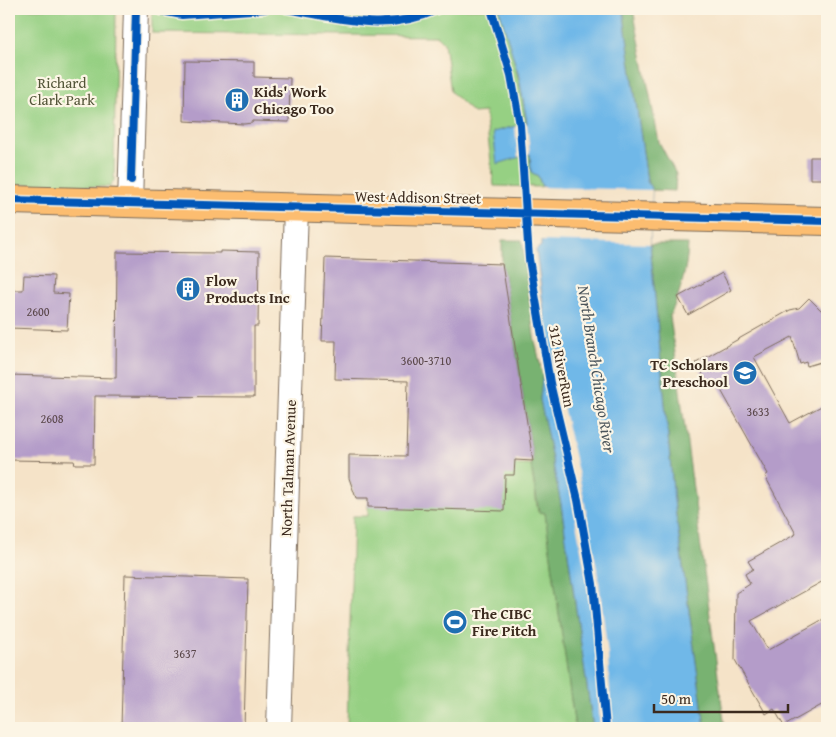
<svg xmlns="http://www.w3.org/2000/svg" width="836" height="737" viewBox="0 0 836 737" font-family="'Gentium Book Plus',serif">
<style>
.green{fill:#96d083;stroke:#687d50}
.forest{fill:#78b271;stroke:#5a6e48}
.water{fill:#70b8e8;stroke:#567183}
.pier{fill:#f5e3c8}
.building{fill:#b49cc9}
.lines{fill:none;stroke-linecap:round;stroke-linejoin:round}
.minor-casing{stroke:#7c6b5a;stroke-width:26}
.major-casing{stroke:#7c6b5a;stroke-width:30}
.minor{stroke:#fff;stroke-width:24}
.major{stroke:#fcbd6f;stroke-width:28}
.cycleway-casing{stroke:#fcf5e5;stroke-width:11}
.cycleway{stroke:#0057b8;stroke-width:8}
.labels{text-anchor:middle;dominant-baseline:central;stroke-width:4.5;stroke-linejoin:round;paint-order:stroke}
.number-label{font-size:12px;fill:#594649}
.park-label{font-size:15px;fill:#525437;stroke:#fcf5e5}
.poi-label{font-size:15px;font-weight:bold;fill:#3b2a1e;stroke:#fcf5e5;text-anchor:start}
.street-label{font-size:15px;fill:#3b2a1e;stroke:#fcf5e5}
.water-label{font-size:16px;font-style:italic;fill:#4b555b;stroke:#fcf5e5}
</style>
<rect width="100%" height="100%" fill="#fcf5e5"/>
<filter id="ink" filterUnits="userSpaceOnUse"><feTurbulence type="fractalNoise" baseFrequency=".02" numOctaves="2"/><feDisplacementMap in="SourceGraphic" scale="10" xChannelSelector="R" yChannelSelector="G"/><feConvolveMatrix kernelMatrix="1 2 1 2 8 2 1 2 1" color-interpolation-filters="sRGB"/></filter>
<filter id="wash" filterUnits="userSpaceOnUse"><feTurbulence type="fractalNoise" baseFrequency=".0096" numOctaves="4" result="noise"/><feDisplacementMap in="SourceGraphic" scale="20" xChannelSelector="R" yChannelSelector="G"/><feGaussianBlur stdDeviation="1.12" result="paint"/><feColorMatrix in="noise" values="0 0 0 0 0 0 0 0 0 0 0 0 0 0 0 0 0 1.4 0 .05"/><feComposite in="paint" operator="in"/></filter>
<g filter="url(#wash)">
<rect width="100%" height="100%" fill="#f5e3c8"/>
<path class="green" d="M 9,9 L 116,9 L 114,180 L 110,187 L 9,184 Z
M 152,9 L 499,9 C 517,63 528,115 531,172 L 538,176 L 542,187 L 494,186 L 485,112 L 473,113 L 451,92 L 444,43 L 437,36 L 152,33 Z
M 349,455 L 515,460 L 515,465 L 531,465 L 538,512 L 545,512 L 575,728 L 347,728 L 353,516 L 368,516 L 368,498 L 356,498 L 349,478 Z"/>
<path class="forest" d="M 623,9 L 633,9 L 659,142 L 676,174 L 675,191 L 652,190 L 647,181 Z
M 502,240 L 522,240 L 534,336 L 543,377 L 540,399 L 561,504 L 593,728 L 575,728 L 545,513 L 539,512 L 531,465 L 533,460 L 502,264 Z
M 650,244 L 688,244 C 687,270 680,293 670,316 L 725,728 L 705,728 L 674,501 Z"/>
<path class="water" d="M 499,9 L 623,9 L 647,181 L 652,190 L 650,244 L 674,501 L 705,728 L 593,728 L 561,504 L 540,399 L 547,335 L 536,250 L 541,246 L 541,241 L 544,241 L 545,187 L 542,187 L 538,176 L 531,172 L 530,154 L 497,164 L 493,132 L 527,123 L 519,77 Z"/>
<path class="pier" d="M 527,124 L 530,153 L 518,157 L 515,126 Z
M 540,187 L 652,190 L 650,244 L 539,241 L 542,238 L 543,190 Z
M 544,335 L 547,335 L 583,494 L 598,575 L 608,655 L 612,728 L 600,728 L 596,655 L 586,577 L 571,495 L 541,369 Z"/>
<g id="blocks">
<path class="building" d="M 185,61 L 254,62 L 254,77 L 290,78 L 289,122 L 253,121 L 252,123 L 244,124 L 184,121 Z
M 810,157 L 827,157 L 827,179 L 810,179 Z
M 220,251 L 259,252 L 258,326 L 254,326 L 254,397 L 95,396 L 94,464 L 75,464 L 74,461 L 9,460 L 9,375 L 116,378 L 117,252 L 220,253 Z
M 325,258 L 502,264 L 533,461 L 515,460 L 514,475 L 505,475 L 504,511 L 368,507 L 368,498 L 356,498 L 349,478 L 349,455 L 406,456 L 408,381 L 335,379 L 336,341 L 322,341 Z
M 722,273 L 731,290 L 688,315 L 678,297 Z
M 24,275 L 54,276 L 53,293 L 69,294 L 67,330 L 9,328 L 9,290 L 23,290 Z
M 809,298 L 827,316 L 827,360 L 807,366 L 806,362 L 800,364 L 792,337 L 754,357 L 790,423 L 827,403 L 827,579 L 751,621 L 768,650 L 827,617 L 827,702 L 784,726 L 774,709 L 766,714 L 735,660 L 736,593 L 750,584 L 745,574 L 753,569 L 748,561 L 796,534 L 765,476 L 768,474 L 717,383 L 710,386 L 696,363 L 790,310 L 799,308 Z
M 125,575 L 248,579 L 244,728 L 121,728 Z"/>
</g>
</g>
<g filter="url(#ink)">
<use href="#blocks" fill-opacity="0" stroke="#7c6b5a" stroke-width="1"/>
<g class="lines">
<defs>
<path id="minor" d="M 130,203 L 136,9
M 279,728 L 296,208"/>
<path id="major" d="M 9,200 L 827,221"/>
</defs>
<use href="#minor" class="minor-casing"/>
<use href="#major" class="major-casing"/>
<use href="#minor" class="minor"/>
<use href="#major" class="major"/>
<defs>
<path id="cycleway" d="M 151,9 L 182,15 L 265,9
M 286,9 C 341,18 385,34 439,9
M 491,9 L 511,75 L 520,125 L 529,259 L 550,383 L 578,500 L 593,584 L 606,728
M 131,180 L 136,9
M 9,200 L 827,221"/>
</defs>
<use href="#cycleway" class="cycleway-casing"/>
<use href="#cycleway" class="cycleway"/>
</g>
</g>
<defs>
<symbol id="building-disc" viewBox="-11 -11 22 22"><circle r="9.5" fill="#1f6fb2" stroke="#fcf5e5"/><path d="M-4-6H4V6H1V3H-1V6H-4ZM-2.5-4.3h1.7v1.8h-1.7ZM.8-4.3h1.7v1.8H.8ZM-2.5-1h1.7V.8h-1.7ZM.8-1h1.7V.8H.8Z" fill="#fff"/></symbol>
<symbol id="school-disc" viewBox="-11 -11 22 22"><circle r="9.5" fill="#1f6fb2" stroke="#fcf5e5"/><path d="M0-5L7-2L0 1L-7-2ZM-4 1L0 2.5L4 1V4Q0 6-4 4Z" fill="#fff"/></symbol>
<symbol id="stadium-disc" viewBox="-11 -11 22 22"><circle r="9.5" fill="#1f6fb2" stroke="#fcf5e5"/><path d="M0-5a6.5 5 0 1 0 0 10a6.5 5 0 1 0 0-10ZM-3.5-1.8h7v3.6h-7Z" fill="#fff"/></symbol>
</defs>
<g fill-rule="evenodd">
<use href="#building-disc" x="223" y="86" width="28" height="28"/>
<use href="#building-disc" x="174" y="275" width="28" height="28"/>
<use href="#school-disc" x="731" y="359" width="28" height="28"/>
<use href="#stadium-disc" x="441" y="608" width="28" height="28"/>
</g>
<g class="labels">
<g class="number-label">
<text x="38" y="311">2600</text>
<text x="426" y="360">3600-3710</text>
<text x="758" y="411">3633</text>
<text x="52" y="418">2608</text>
<text x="185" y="653">3637</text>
</g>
<g class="park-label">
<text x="62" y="82">Richard<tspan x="62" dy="17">Clark Park</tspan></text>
</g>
<g class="poi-label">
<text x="254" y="91">Kids' Work<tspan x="254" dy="17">Chicago Too</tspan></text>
<text x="206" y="280">Flow<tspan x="206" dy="17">Products Inc</tspan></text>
<text x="728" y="364" text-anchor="end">TC Scholars<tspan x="728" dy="17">Preschool</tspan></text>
<text x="472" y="613">The CIBC<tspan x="472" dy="17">Fire Pitch</tspan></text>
</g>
<g class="street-label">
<text transform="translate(418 197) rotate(1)">West Addison Street</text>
<text transform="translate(562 366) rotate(79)">312 RiverRun</text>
<text transform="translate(288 468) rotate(-88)">North Talman Avenue</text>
</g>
<g class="water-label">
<text transform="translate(597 369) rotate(81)">North Branch Chicago River</text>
</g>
</g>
<rect width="836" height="737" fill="none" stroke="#fcf5e5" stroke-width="30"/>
<path d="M654 704v8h134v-8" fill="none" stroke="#3b2a1e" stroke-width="2.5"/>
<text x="661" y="704" font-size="15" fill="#3b2a1e" stroke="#fcf5e5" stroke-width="4" paint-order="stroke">50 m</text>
</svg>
